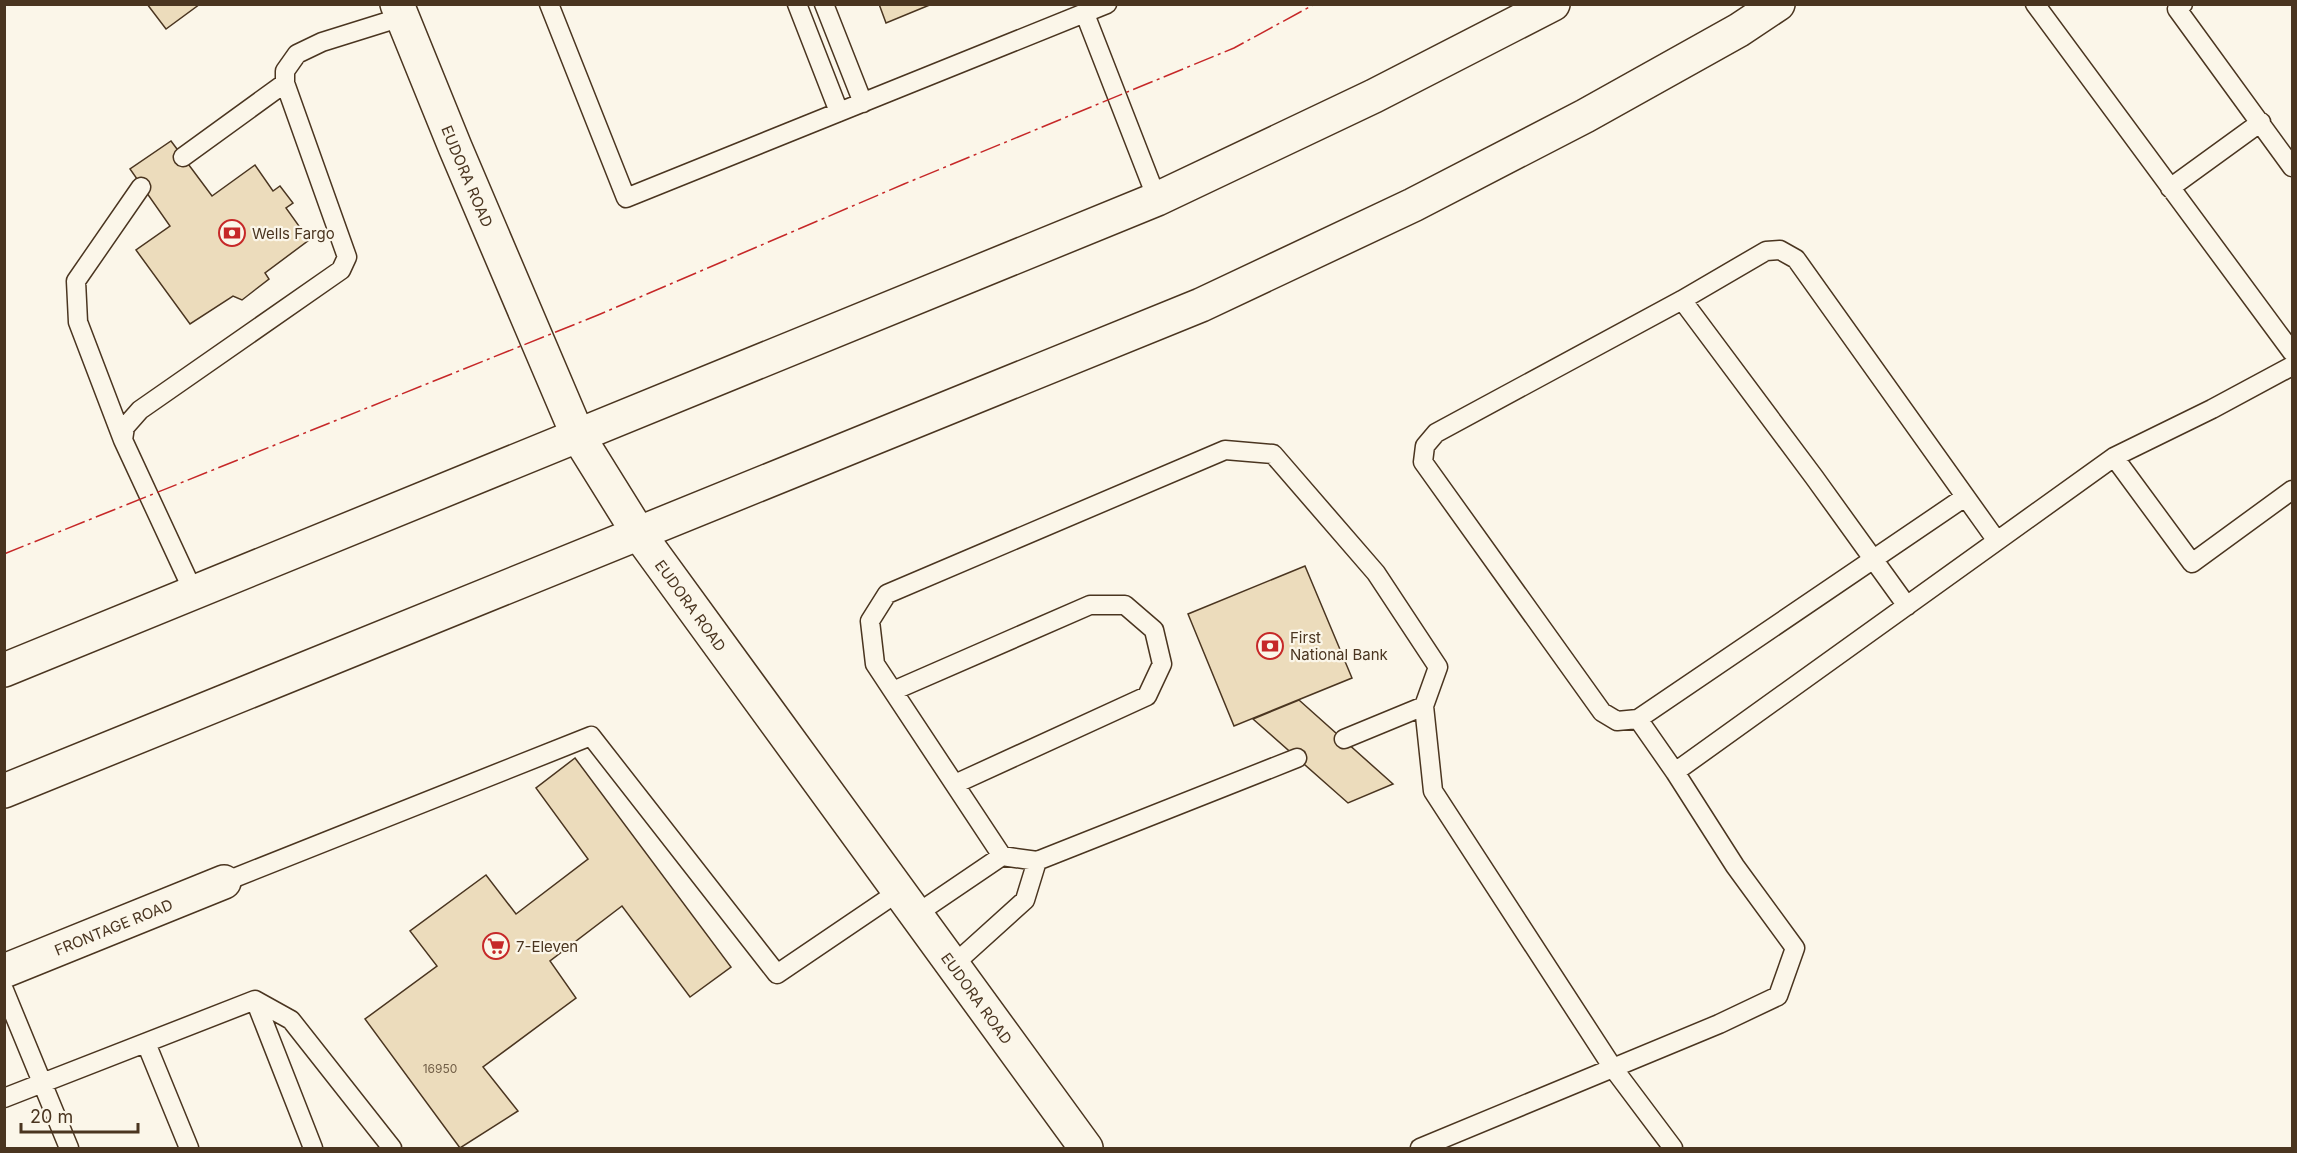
<svg xmlns="http://www.w3.org/2000/svg" width="2297" height="1153" viewBox="0 0 2297 1153" font-family="Inter,sans-serif">
<style>
.building{fill:#ecdcbc;stroke:#4a3520;stroke-width:1.5}
.lines{fill:none;stroke-linecap:round;stroke-linejoin:round}
.service-casing{stroke:#4a3520;stroke-width:21}
.minor-casing{stroke:#4a3520;stroke-width:36}
.tertiary-casing{stroke:#4a3520;stroke-width:36}
.primary-casing{stroke:#4a3520;stroke-width:36}
.service{stroke:#fbf6e9;stroke-width:18}
.minor{stroke:#fbf6e9;stroke-width:33}
.tertiary{stroke:#fbf6e9;stroke-width:33}
.primary{stroke:#fbf6e9;stroke-width:33}
.power{stroke:#c62828;stroke-width:1.5;stroke-dasharray:21 4.5 3 4.5;stroke-linecap:butt}
.labels{text-anchor:middle;dominant-baseline:central;stroke-width:4.5;stroke-linejoin:round;paint-order:stroke}
.number-label{font-size:12px;fill:#725f47}
.street-label{font-size:15px;fill:#4a3520;stroke:#fbf6e9}
.poi-label{font-size:15px;fill:#4a3520;stroke:#fbf6e9;text-anchor:start}
</style>
<rect width="100%" height="100%" fill="#fbf6e9"/>
<path class="building" d="M 147,4 L 200,4 L 166,29 Z
M 879,4 L 932,4 L 886,23 Z
M 171,141 L 212,196 L 255,165 L 273,191 L 280,186 L 293,203 L 286,208 L 309,240 L 265,273 L 269,279 L 242,300 L 233,296 L 190,324 L 136,250 L 170,226 L 130,169 Z
M 1305,566 L 1352,678 L 1234,726 L 1188,614 Z
M 1299,700 L 1393,784 L 1348,803 L 1253,719 Z
M 575,758 L 731,967 L 690,997 L 622,906 L 550,961 L 576,998 L 483,1067 L 518,1111 L 460,1148 L 365,1019 L 437,966 L 410,931 L 486,875 L 516,914 L 588,859 L 536,788 Z"/>
<g class="lines">
<defs>
<path id="service" d="M 549,4 L 626,198 L 1107,4
M 797,4 L 839,112
M 824,4 L 863,103
M 2035,4 L 2292,352
M 2183,4 L 2177,9 L 2292,167
M 1085,14 L 1157,199
M 183,157 L 285,83
M 2170,188 L 2261,122
M 1682,300 L 1814,477 L 1907,606
M 123,440 L 78,322 L 76,281 L 141,187
M 2114,457 L 2192,563 L 2292,490
M 194,593 L 123,440 L 125,427 L 140,410 L 341,270 L 347,257 L 285,83 L 285,71 L 297,54 L 322,42 L 402,17
M 893,691 L 1090,605 L 1125,605 L 1154,630 L 1162,664 L 1147,696 L 955,784
M 1638,719 L 1965,497
M 1344,739 L 1424,706
M 1675,772 L 1638,719 L 1617,721 L 1602,712 L 1423,462 L 1425,446 L 1436,433 L 1682,300 L 1766,251 L 1780,250 L 1796,259 L 1997,541
M 1002,856 L 875,664 L 870,621 L 887,594 L 1225,450 L 1273,454 L 1376,573 L 1438,667 L 1424,706 L 1433,791 L 1613,1068 L 1673,1148
M 1037,861 L 1297,758
M 224,882 L 591,736 L 777,974 L 898,892
M 915,915 L 1002,856 L 1037,861 L 1025,900 L 952,966
M 4,990 L 69,1148
M 255,1000 L 313,1148
M 146,1043 L 189,1148
M 4,1098 L 255,1000 L 291,1020 L 392,1148
M 1420,1148 L 1719,1024 L 1778,996 L 1795,948 L 1735,866 L 1675,772 L 2114,457 L 2212,409 L 2292,366"/>
<g id="minor">
<path id="s1" d="M 4,971 L 224,882"/>
</g>
<g id="tertiary">
<path id="s2" d="M 397,4 L 455,147 L 578,436 L 639,534 L 1086,1148"/>
</g>
<path id="primary" d="M 4,670 L 1157,199 L 1374,96 L 1553,4
M 4,791 L 1201,305 L 1413,205 L 1585,116 L 1739,30 L 1778,4"/>
</defs>
<use href="#service" class="service-casing"/>
<use href="#minor" class="minor-casing"/>
<use href="#tertiary" class="tertiary-casing"/>
<use href="#primary" class="primary-casing"/>
<use href="#service" class="service"/>
<use href="#minor" class="minor"/>
<use href="#tertiary" class="tertiary"/>
<use href="#primary" class="primary"/>
<path class="power" d="M 4,554 L 598,315 L 904,184 L 1234,48 L 1315,4"/>
</g>
<defs>
<symbol id="bank-ring" viewBox="-11 -11 22 22"><circle r="9.5" fill="#fbf6e9" stroke="#c62828" stroke-width="1.5"/><path d="M-6-4H6V4H-6ZM0-2.3a2.3 2.3 0 1 0 0 4.6a2.3 2.3 0 1 0 0-4.6Z" fill="#c62828"/></symbol>
<symbol id="supermarket-ring" viewBox="-11 -11 22 22"><circle r="9.5" fill="#fbf6e9" stroke="#c62828" stroke-width="1.5"/><path d="M-6-5.5h2.5l.6 2H6L4.5 2H-2.5L-4.4-4H-6ZM-1.5 3.2a1.3 1.3 0 1 0 .1 0ZM3 3.2a1.3 1.3 0 1 0 .1 0Z" fill="#c62828"/></symbol>
</defs>
<g fill-rule="evenodd">
<use href="#bank-ring" x="217" y="218" width="30" height="30"/>
<use href="#bank-ring" x="1255" y="631" width="30" height="30"/>
<use href="#supermarket-ring" x="481" y="931" width="30" height="30"/>
</g>
<g class="labels">
<g class="number-label">
<text x="440" y="1068">16950</text>
</g>
<g class="street-label">
<text stroke="none"><textPath href="#s2" startOffset="186">EUDORA ROAD</textPath></text>
<text stroke="none"><textPath href="#s2" startOffset="672">EUDORA ROAD</textPath></text>
<text stroke="none"><textPath href="#s1" startOffset="118">FRONTAGE ROAD</textPath></text>
<text stroke="none"><textPath href="#s2" startOffset="1158">EUDORA ROAD</textPath></text>
</g>
<g class="poi-label">
<text x="252" y="233">Wells Fargo</text>
<text x="1290" y="637">First<tspan x="1290" dy="17">National Bank</tspan></text>
<text x="516" y="946">7-Eleven</text>
</g>
</g>
<rect width="2297" height="1153" fill="none" stroke="#4a3520" stroke-width="12"/>
<path d="M21 1123v9h117v-9" fill="none" stroke="#4a3520" stroke-width="3"/>
<text x="30" y="1123" font-size="18" fill="#4a3520" stroke="#fbf6e9" stroke-width="4.5" paint-order="stroke">20 m</text>
</svg>
